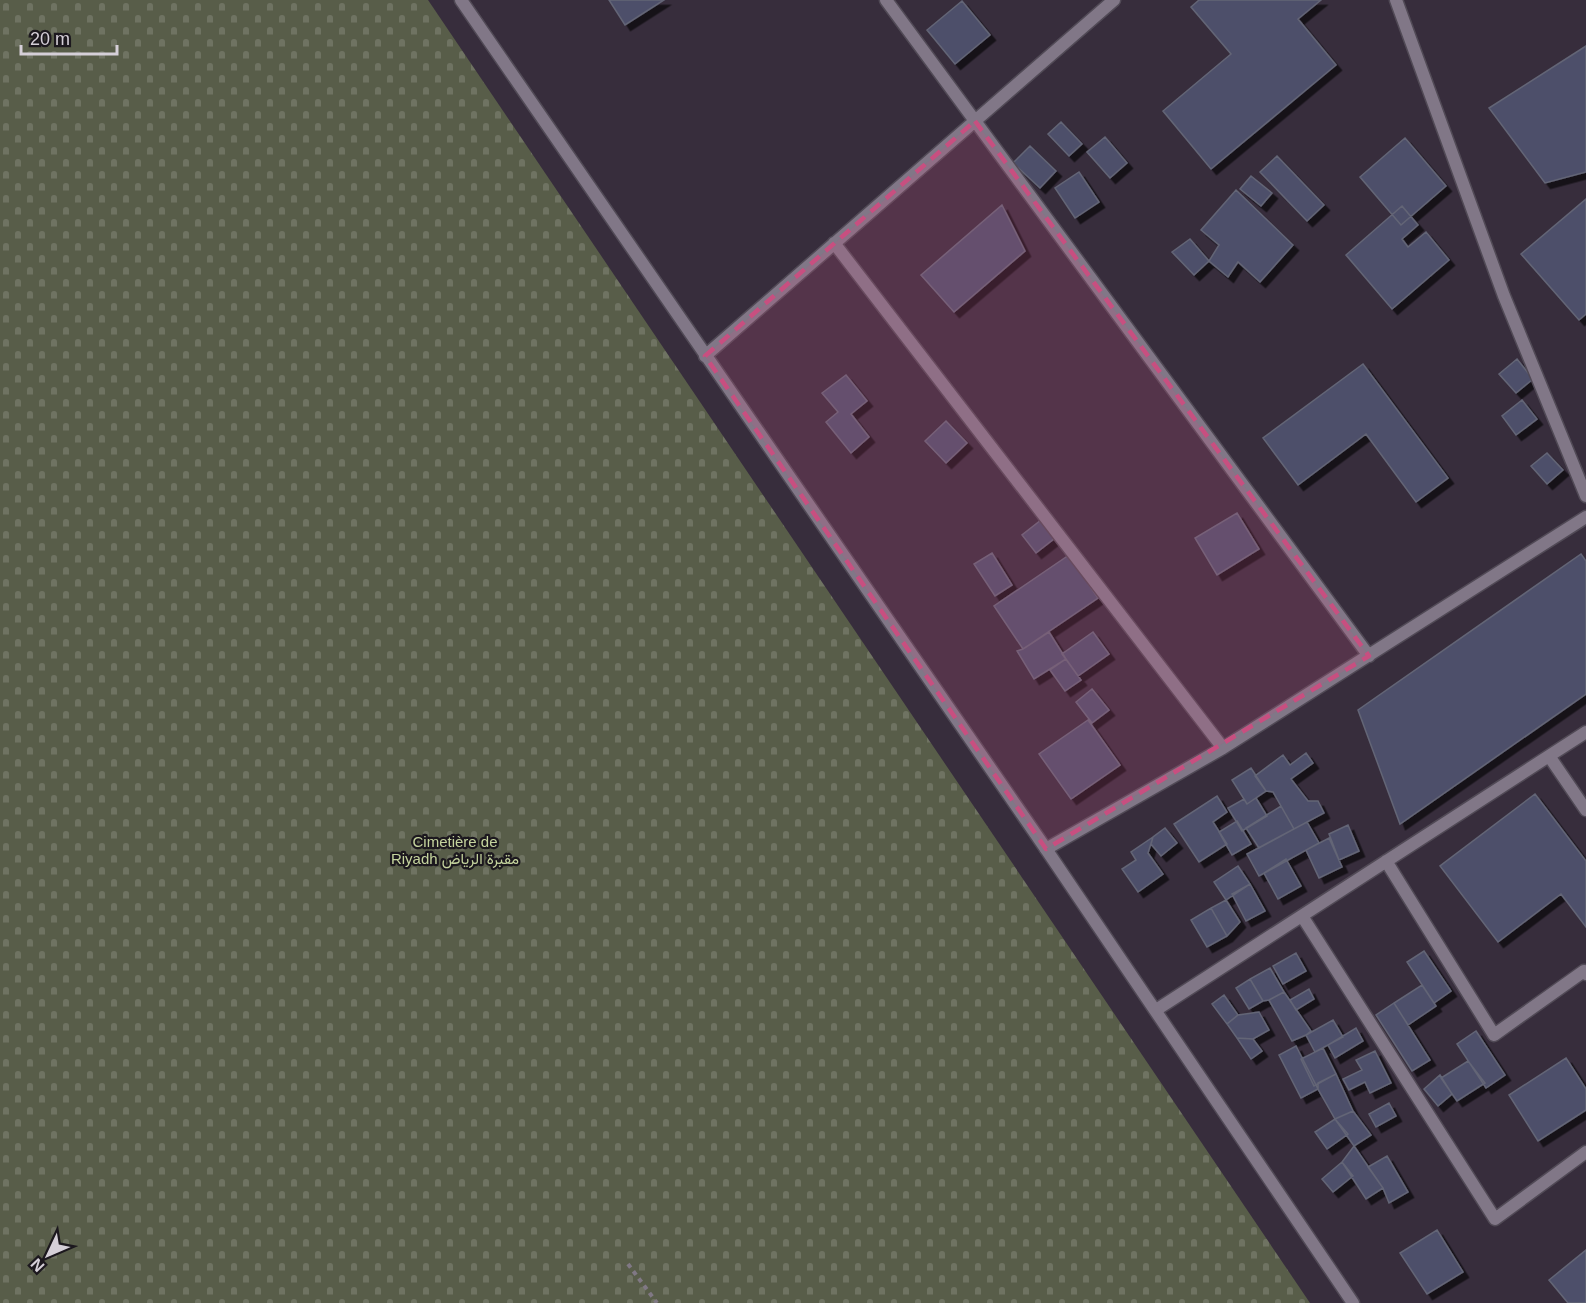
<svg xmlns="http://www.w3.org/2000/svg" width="1586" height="1303" viewBox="0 0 1586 1303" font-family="Arial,Vazirmatn,sans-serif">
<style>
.cemetery{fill:url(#cemetery-stones)}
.building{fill:#4e506a;stroke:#636576;stroke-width:1.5;filter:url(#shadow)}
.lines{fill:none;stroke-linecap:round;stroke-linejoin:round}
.minor-casing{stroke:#514a56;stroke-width:15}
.tertiary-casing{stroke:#514a56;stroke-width:15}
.path{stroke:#807884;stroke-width:4;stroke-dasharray:4.5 4.5;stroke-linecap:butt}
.minor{stroke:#817787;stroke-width:12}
.tertiary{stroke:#817787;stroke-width:12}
.marked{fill:#c84f80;fill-opacity:0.2;stroke:#c84f80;stroke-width:4.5;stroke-dasharray:12 8;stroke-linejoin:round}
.labels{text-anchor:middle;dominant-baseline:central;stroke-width:4.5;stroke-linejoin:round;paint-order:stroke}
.park-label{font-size:15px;fill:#c5d49e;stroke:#1c181e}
</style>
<defs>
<pattern id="cemetery-stones" width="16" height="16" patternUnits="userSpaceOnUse" patternTransform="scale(1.5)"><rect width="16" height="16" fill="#585d49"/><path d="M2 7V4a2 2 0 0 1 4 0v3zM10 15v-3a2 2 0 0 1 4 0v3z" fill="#6f7362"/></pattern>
<filter id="shadow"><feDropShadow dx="5.5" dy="5.5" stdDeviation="0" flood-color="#0009"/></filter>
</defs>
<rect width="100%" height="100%" fill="#372d3c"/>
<path class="cemetery" d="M 0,0 L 428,0 L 1310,1303 L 0,1303 Z"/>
<path class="building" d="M 609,0 L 664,0 L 625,25 Z
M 1199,0 L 1321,0 L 1298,19 L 1336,65 L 1211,169 L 1163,111 L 1231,54 L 1191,7 Z
M 962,1 L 990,35 L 955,64 L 927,30 Z
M 1586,46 L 1586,172 L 1545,183 L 1489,108 Z
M 1061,122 L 1082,144 L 1069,156 L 1048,134 Z
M 1105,137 L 1127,163 L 1110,178 L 1087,152 Z
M 1405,138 L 1446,186 L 1401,225 L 1360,177 Z
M 1030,146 L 1056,171 L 1040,188 L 1013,163 Z
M 1277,156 L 1324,205 L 1307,221 L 1260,172 Z
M 1079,172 L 1099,202 L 1075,218 L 1055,188 Z
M 1251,176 L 1272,193 L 1261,206 L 1240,189 Z
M 1236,190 L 1293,245 L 1260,282 L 1238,262 L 1228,277 L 1209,261 L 1219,245 L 1201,230 Z
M 1586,199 L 1586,314 L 1579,320 L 1521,254 Z
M 1002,205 L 1025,251 L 954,312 L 921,275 Z
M 1402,206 L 1418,225 L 1402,239 L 1408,247 L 1426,232 L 1449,260 L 1392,309 L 1346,255 Z
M 1190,239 L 1209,261 L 1194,275 L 1172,252 Z
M 1517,359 L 1533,379 L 1516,393 L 1499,374 Z
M 1363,364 L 1448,478 L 1416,502 L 1366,434 L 1298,485 L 1263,438 Z
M 846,375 L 867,401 L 851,414 L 869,437 L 851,453 L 826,422 L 838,412 L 822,393 Z
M 1522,400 L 1537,419 L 1516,435 L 1502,416 Z
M 946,421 L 967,443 L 946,463 L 925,441 Z
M 1547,453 L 1563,470 L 1547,484 L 1531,466 Z
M 1237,513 L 1259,549 L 1217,575 L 1195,538 Z
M 1041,520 L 1055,538 L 1036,553 L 1022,535 Z
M 992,553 L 1012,585 L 995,596 L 974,564 Z
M 1581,554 L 1586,561 L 1586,694 L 1400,824 L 1358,710 Z
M 1069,555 L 1098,598 L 1023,649 L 994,606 Z
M 1049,632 L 1066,659 L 1034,679 L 1017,651 L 1023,649 Z
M 1093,632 L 1109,654 L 1078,676 L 1062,654 Z
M 1066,659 L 1081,680 L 1065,691 L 1050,670 Z
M 1092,689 L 1109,710 L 1092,723 L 1076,702 Z
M 1088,720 L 1120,765 L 1071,799 L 1039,754 Z
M 1306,753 L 1313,763 L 1291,779 L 1308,801 L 1318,801 L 1324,813 L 1294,829 L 1273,792 L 1266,791 L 1255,776 L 1283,755 L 1290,765 Z
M 1251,768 L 1266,791 L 1247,804 L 1232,780 Z
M 1535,794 L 1586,861 L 1586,927 L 1561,894 L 1498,942 L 1440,866 Z
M 1217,796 L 1227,812 L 1213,822 L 1227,844 L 1199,862 L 1174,824 Z
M 1256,798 L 1267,816 L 1242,831 L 1228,808 L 1244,799 L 1247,804 Z
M 1281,806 L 1294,829 L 1259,848 L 1246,828 Z
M 1237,821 L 1251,844 L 1232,855 L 1219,832 Z
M 1307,822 L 1319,843 L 1259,876 L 1247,854 Z
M 1348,825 L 1359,851 L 1339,860 L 1329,834 Z
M 1165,828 L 1177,843 L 1161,856 L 1151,844 L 1153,837 Z
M 1153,837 L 1148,853 L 1163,874 L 1138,892 L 1122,869 L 1136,860 L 1131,852 Z
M 1329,838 L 1342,867 L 1319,878 L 1306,850 Z
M 1286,859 L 1301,886 L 1278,899 L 1264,873 Z
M 1238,866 L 1250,884 L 1226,900 L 1214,882 Z
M 1250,884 L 1265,911 L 1246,921 L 1232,894 Z
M 1226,900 L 1240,922 L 1227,936 L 1211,908 Z
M 1211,908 L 1227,936 L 1207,947 L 1191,920 Z
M 1424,951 L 1451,991 L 1434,1003 L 1407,962 Z
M 1296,953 L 1306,971 L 1283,984 L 1273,966 Z
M 1270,968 L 1284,992 L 1269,1000 L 1263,1001 L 1250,979 Z
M 1250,979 L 1263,1001 L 1249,1009 L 1236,988 Z
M 1422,985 L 1436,1006 L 1408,1025 L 1394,1003 Z
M 1309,989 L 1314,999 L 1296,1010 L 1290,1000 Z
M 1284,992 L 1311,1031 L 1306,1035 L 1292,1041 L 1269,1000 Z
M 1224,995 L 1238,1015 L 1227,1024 L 1212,1004 Z
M 1394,1003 L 1430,1060 L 1412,1071 L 1376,1015 Z
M 1259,1012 L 1269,1030 L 1253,1039 L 1237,1038 L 1227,1024 L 1238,1015 Z
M 1333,1020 L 1343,1037 L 1315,1052 L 1306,1035 Z
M 1356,1028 L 1363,1041 L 1335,1058 L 1328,1045 Z
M 1476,1031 L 1505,1075 L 1486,1088 L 1457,1044 Z
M 1237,1038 L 1253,1039 L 1262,1051 L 1251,1059 Z
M 1296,1046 L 1318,1089 L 1301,1098 L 1279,1055 Z
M 1323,1048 L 1336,1074 L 1314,1086 L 1301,1059 Z
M 1375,1051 L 1391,1083 L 1370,1093 L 1365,1082 L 1349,1090 L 1343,1079 L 1362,1070 L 1356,1060 Z
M 1566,1058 L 1586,1089 L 1586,1110 L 1538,1141 L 1509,1095 Z
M 1468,1061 L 1485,1083 L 1457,1101 L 1441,1078 Z
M 1336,1074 L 1353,1111 L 1335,1119 L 1318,1089 L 1318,1083 Z
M 1440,1075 L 1452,1094 L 1438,1106 L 1424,1089 Z
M 1389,1103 L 1396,1116 L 1376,1127 L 1369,1114 Z
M 1353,1111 L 1371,1135 L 1354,1146 L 1335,1119 Z
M 1335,1119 L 1348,1134 L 1327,1149 L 1315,1132 Z
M 1354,1146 L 1383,1188 L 1366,1199 L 1342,1162 Z
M 1387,1156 L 1408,1192 L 1389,1203 L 1383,1188 L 1368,1167 Z
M 1342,1162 L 1353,1176 L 1333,1192 L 1322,1179 Z
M 1437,1230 L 1463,1272 L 1427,1294 L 1400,1253 Z
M 1586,1250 L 1586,1303 L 1568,1303 L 1549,1280 Z"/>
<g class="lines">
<defs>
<path id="minor" d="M 886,0 L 1369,656
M 1396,0 L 1504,296 L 1586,496
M 834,243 L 1223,748
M 705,356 L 1114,0
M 1549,756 L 1586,810
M 1046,849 L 1223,748 L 1586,517
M 1386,861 L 1494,1035 L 1584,971 L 1586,974
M 1302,916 L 1495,1219 L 1586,1152
M 1156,1010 L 1586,732"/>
<path id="tertiary" d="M 461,0 L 1046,849 L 1353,1303"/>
</defs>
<use href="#minor" class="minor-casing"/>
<use href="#tertiary" class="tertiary-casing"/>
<path class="path" d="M 628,1264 L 657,1303"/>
<use href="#minor" class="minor"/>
<use href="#tertiary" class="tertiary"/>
</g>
<path class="marked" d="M 975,121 L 1369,656 L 1046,849 L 705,356 Z"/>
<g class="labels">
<g class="park-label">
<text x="455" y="841">Cimetière de<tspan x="455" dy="17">Riyadh مقبرة الرياض</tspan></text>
</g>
</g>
<g transform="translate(48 1255) rotate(226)" stroke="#1c181e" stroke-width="4.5" paint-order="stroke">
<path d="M0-4.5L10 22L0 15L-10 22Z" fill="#d5cfd8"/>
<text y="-9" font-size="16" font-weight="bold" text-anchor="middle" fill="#d5cfd8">N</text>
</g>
<path d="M21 45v9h96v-9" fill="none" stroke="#d5cfd8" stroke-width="3"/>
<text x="30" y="45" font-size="18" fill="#d5cfd8" stroke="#1c181e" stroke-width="4.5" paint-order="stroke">20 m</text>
</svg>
